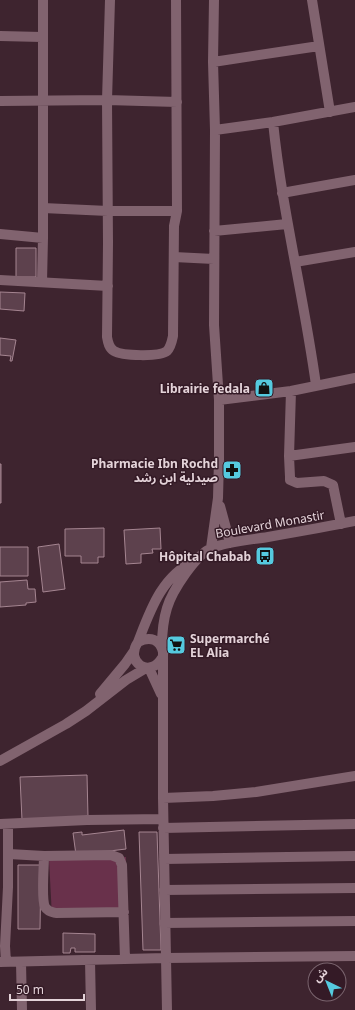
<svg xmlns="http://www.w3.org/2000/svg" width="355" height="1010" viewBox="0 0 355 1010" font-family="'Noto Sans','Noto Sans Arabic',sans-serif">
<style>
.green{fill:#69314b}
.building{fill:#5d414d;stroke:#a58591}
.lines{fill:none;stroke-linecap:round;stroke-linejoin:round}
.street{stroke:#81636f;stroke-width:10}
.labels{text-anchor:middle;dominant-baseline:central;stroke-width:3;stroke-linejoin:round;paint-order:stroke}
.poi-label{font-size:12px;font-weight:bold;fill:#e4d3d9;stroke:#341a26;text-anchor:end}
.street-label{font-size:12px;fill:#e4d3d9;stroke:#341a26}
</style>
<rect width="100%" height="100%" fill="#3e242f"/>
<path class="green" d="M 126,857 L 126,915 L 52,917 L 49,859 Z"/>
<path class="building" d="M 16,248 L 36,248 L 36,277 L 16,277 Z
M 0,292 L 25,293 L 24,311 L 0,309 Z
M 0,338 L 16,340 L 12,361 L 10,361 L 11,356 L 0,355 Z
M 0,464 L 1,464 L 1,503 L 0,503 Z
M 104,528 L 104,557 L 98,557 L 98,563 L 81,563 L 81,556 L 65,556 L 65,529 Z
M 160,528 L 161,549 L 152,549 L 153,553 L 141,554 L 141,563 L 126,564 L 124,530 Z
M 59,544 L 65,589 L 43,592 L 38,547 Z
M 0,547 L 28,547 L 28,576 L 0,576 Z
M 27,580 L 28,589 L 35,589 L 36,602 L 26,603 L 26,605 L 0,607 L 0,582 Z
M 87,775 L 88,817 L 22,820 L 20,777 Z
M 124,830 L 126,849 L 76,855 L 73,833 L 82,832 L 82,835 Z
M 139,832 L 157,832 L 161,950 L 143,950 Z
M 18,865 L 41,865 L 40,929 L 18,929 Z
M 63,933 L 95,934 L 95,952 L 75,952 L 75,948 L 71,948 L 70,953 L 63,953 Z"/>
<g class="lines">
<path class="street" d="M 110,0 L 107,100 L 108,244 L 107,337 C 108,343 109,348 114,351 C 122,356 160,357 167,351 C 171,347 172,341 173,336 L 174,226 L 177,211 L 176,0
M 312,0 L 330,112
M 0,36 L 42,37
M 213,62 L 319,46
M 0,101 L 107,100 L 177,102
M 273,122 C 282,211 304,297 316,385
M 215,130 L 273,122 L 355,107
M 282,193 L 355,180
M 43,208 L 108,211 L 177,211
M 214,231 L 287,224
M 0,234 L 43,238
M 174,257 L 214,259
M 295,262 L 355,252
M 0,280 L 108,286
M 42,282 L 43,238 L 43,0
M 291,391 L 289,456 L 355,447
M 219,400 L 291,391 L 355,378
M 289,456 L 290,477 L 290,480 L 297,483 L 324,481 L 333,485 L 341,524
M 220,506 L 230,543
M 211,548 L 218,498 L 219,459 L 219,400 L 214,325 L 215,130 L 213,62 L 214,0
M 138,642 C 150,611 162,575 195,561
M 162,646 C 162,633 163,621 167,608 C 172,591 196,554 212,548 C 229,541 250,540 268,537 C 297,532 326,527 355,521
M 162,658 C 150,679 124,662 138,642 C 150,636 160,639 163,652 L 163,798 L 167,1010
M 149,668 L 161,694
M 100,694 L 125,664 L 134,651
M 0,761 L 66,724 L 86,711 L 126,680 L 146,668
M 163,798 L 213,796 L 256,792 L 355,776
M 0,824 L 87,820 L 163,819
M 163,828 L 355,824
M 9,854 L 44,856 L 111,855 L 119,858 L 122,865 L 125,959
M 44,856 C 44,867 41,899 45,907 C 48,912 52,912 56,913 L 124,912
M 164,859 L 355,856
M 164,890 L 355,888
M 164,923 L 355,921
M 90,960 L 91,1010
M 0,962 L 166,958 L 355,956
M 6,962 L 5,946 L 8,887 L 8,824
M 21,962 L 22,1010"/>
</g>
<defs>
<symbol id="shop-square" viewBox="-11 -11 22 22"><rect x="-9" y="-9" width="18" height="18" rx="4" fill="#55cadf" stroke="#341a26"/><path d="M-5-2.5h2.3a2.7 3.5 0 0 1 5.4 0H5L5.5 6h-11ZM-1.5-2.5h3a1.5 2.3 0 0 0-3 0Z" fill="#111"/></symbol>
<symbol id="pharmacy-square" viewBox="-11 -11 22 22"><rect x="-9" y="-9" width="18" height="18" rx="4" fill="#55cadf" stroke="#341a26"/><path d="M-2-6h4v4h4v4h-4v4h-4v-4h-4v-4h4Z" fill="#111"/></symbol>
<symbol id="bus-square" viewBox="-11 -11 22 22"><rect x="-9" y="-9" width="18" height="18" rx="4" fill="#55cadf" stroke="#341a26"/><path d="M-5-6H5V4H4V6H2V4H-2V6H-4V4H-5ZM-3.5-4V0h7V-4ZM-3.5 1.2v1.5H-2V1.2ZM2 1.2v1.5H3.5V1.2Z" fill="#111"/></symbol>
<symbol id="supermarket-square" viewBox="-11 -11 22 22"><rect x="-9" y="-9" width="18" height="18" rx="4" fill="#55cadf" stroke="#341a26"/><path d="M-6-5.5h2.5l.6 2H6L4.5 2H-2.5L-4.4-4H-6ZM-1.5 3.2a1.3 1.3 0 1 0 .1 0ZM3 3.2a1.3 1.3 0 1 0 .1 0Z" fill="#111"/></symbol>
</defs>
<g fill-rule="evenodd">
<use href="#shop-square" x="253" y="377" width="22" height="22"/>
<use href="#pharmacy-square" x="221" y="459" width="22" height="22"/>
<use href="#bus-square" x="254" y="545" width="22" height="22"/>
<use href="#supermarket-square" x="165" y="634" width="22" height="22"/>
</g>
<g class="labels">
<g class="poi-label">
<text x="250" y="388">Librairie fedala</text>
<text x="218" y="463">Pharmacie Ibn Rochd<tspan x="218" dy="14">صيدلية ابن رشد</tspan></text>
<text x="251" y="556">Hôpital Chabab</text>
<text x="190" y="638" text-anchor="start">Supermarché<tspan x="190" dy="14">EL Alia</tspan></text>
</g>
<g class="street-label">
<text transform="translate(270 524) rotate(-10)">Boulevard Monastir</text>
</g>
</g>
<g transform="translate(327 982) rotate(317)"><circle r="19" fill="#341a26" stroke="#7a646e"/>
<path d="M0-3L7 15L0 10L-7 15Z" fill="#55cadf"/>
<text y="-6" font-size="11" font-weight="bold" text-anchor="middle" fill="#e4d3d9">ش</text>
</g>
<path d="M10 994v6h74v-6" fill="none" stroke="#e4d3d9" stroke-width="2"/>
<text x="16" y="994" font-size="12" fill="#e4d3d9" stroke="#341a26" stroke-width="3" paint-order="stroke">50 m</text>
</svg>
